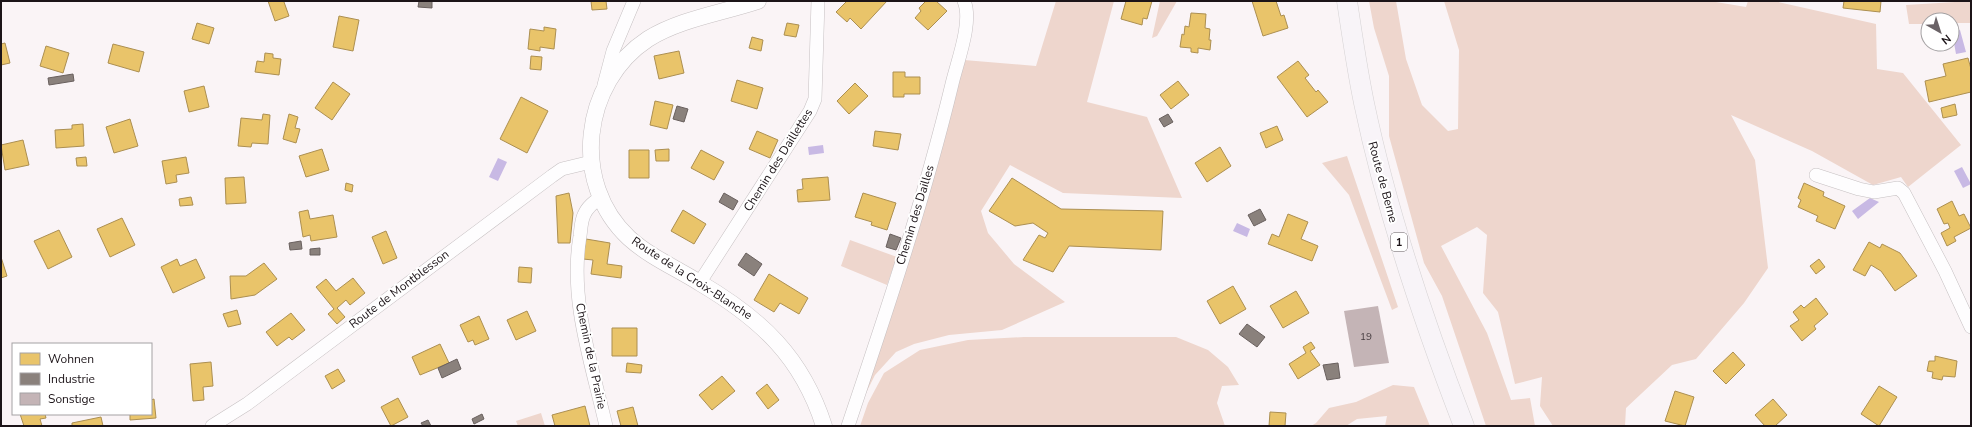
<svg xmlns="http://www.w3.org/2000/svg" width="1972" height="427" viewBox="0 0 1972 427" font-family="'Nunito Sans',sans-serif">
<style>
.green{fill:#eed6cd}
.water{fill:#c8b9e4}
.homes{fill:#e9c46a;stroke:#ac8f51}
.industry{fill:#8a817c;stroke:#69605e}
.building{fill:#c4b4b6}
.lines{fill:none;stroke-linecap:round;stroke-linejoin:round}
.minor-casing{stroke:#c6c0c2;stroke-width:14}
.tertiary-casing{stroke:#c6c0c2;stroke-width:17}
.primary-casing{stroke:#d4d1d2;stroke-width:21}
.minor{stroke:#fefdfe;stroke-width:13}
.tertiary{stroke:#fefdfe;stroke-width:16}
.primary{stroke:#f8f4f8;stroke-width:20}
.labels{text-anchor:middle;dominant-baseline:central;stroke-width:4;stroke-linejoin:round;paint-order:stroke}
.number-label{font-size:10px;fill:#463c40}
.shield{fill:#fff;stroke:#605a5d;stroke-width:1}
.shield-label{font-size:11px;font-weight:bold;fill:#1c1418}
.street-label{font-size:12px;fill:#1c1418;stroke:#fff}
</style>
<rect width="100%" height="100%" fill="#faf4f6"/>
<path class="green" d="M 1056,1 L 1114,1 L 1087,102 L 1147,117 L 1182,198 L 1063,193 L 1010,165 L 981,211 L 988,233 L 1014,264 L 1065,302 L 1002,330 L 949,335 L 914,344 L 896,352 L 875,375 L 864,397 L 964,60 L 1036,66 Z
M 1160,1 L 1177,1 L 1157,36 L 1152,38 Z
M 1369,1 L 1396,1 L 1406,59 L 1422,105 L 1448,131 L 1458,129 L 1459,50 L 1444,1 L 1710,1 L 1746,7 L 1748,1 L 1774,1 L 1876,24 L 1877,69 L 1903,73 L 1961,145 L 1908,187 L 1901,177 L 1873,185 L 1812,151 L 1731,115 L 1755,160 L 1768,268 L 1744,303 L 1696,359 L 1672,365 L 1626,408 L 1625,426 L 1553,426 L 1540,406 L 1542,377 L 1515,384 L 1498,312 L 1483,293 L 1487,235 L 1477,227 L 1441,246 L 1487,333 L 1511,400 L 1530,398 L 1535,426 L 1486,426 L 1442,296 L 1424,263 L 1389,136 L 1389,76 L 1374,28 Z
M 1971,1 L 1971,23 L 1952,23 L 1952,20 L 1928,20 L 1928,24 L 1909,24 L 1906,5 Z
M 1347,156 L 1398,307 L 1392,310 L 1349,195 L 1322,163 Z
M 850,240 L 897,257 L 887,285 L 841,266 Z
M 1024,337 L 1176,337 L 1208,350 L 1228,367 L 1239,385 L 1222,386 L 1217,403 L 1225,426 L 860,426 L 868,403 L 884,373 L 920,350 L 968,340 Z
M 1393,385 L 1414,387 L 1430,426 L 1385,426 L 1387,416 L 1357,419 L 1346,426 L 1311,426 L 1316,423 L 1329,408 L 1356,402 Z
M 541,413 L 545,426 L 518,426 L 516,421 Z"/>
<path class="water" d="M 1960,30 L 1966,52 L 1956,54 L 1952,32 Z
M 823,145 L 824,153 L 809,155 L 808,147 Z
M 498,158 L 507,162 L 498,181 L 489,177 Z
M 1962,167 L 1971,184 L 1963,188 L 1954,171 Z
M 1870,198 L 1879,202 L 1858,219 L 1852,211 Z
M 1237,223 L 1250,229 L 1247,237 L 1233,231 Z"/>
<path class="homes" d="M 268,1 L 285,1 L 284,2 L 289,16 L 275,21 Z
M 591,1 L 606,1 L 607,9 L 592,10 Z
M 847,1 L 887,1 L 861,29 L 850,18 L 847,22 L 836,12 Z
M 926,1 L 936,1 L 947,11 L 928,30 L 915,18 L 921,11 L 919,8 Z
M 1126,1 L 1152,1 L 1147,19 L 1143,18 L 1142,25 L 1121,19 Z
M 1252,1 L 1276,1 L 1281,16 L 1284,15 L 1288,28 L 1263,36 Z
M 1844,1 L 1881,1 L 1880,12 L 1843,8 Z
M 1191,13 L 1206,14 L 1205,28 L 1210,29 L 1209,40 L 1211,40 L 1210,50 L 1198,48 L 1198,53 L 1191,52 L 1191,48 L 1180,47 L 1182,34 L 1184,35 L 1185,26 L 1189,27 Z
M 339,16 L 359,20 L 353,51 L 333,47 Z
M 197,23 L 214,28 L 209,44 L 192,39 Z
M 787,23 L 799,25 L 796,37 L 784,35 Z
M 544,27 L 556,29 L 554,49 L 540,47 L 540,51 L 528,49 L 530,29 L 544,31 Z
M 752,37 L 763,40 L 761,51 L 749,48 Z
M 5,43 L 10,63 L 1,65 L 1,44 Z
M 113,44 L 144,52 L 139,72 L 108,63 Z
M 46,46 L 69,53 L 63,73 L 40,66 Z
M 679,51 L 684,73 L 659,79 L 654,56 Z
M 265,53 L 273,54 L 273,58 L 281,59 L 279,75 L 255,72 L 257,61 L 264,62 Z
M 531,56 L 542,57 L 541,70 L 530,69 Z
M 1968,58 L 1971,69 L 1971,92 L 1929,102 L 1925,81 L 1946,76 L 1943,64 Z
M 1298,61 L 1309,75 L 1305,78 L 1316,92 L 1318,90 L 1328,102 L 1307,117 L 1277,77 Z
M 893,72 L 905,72 L 905,77 L 920,77 L 920,94 L 904,94 L 904,97 L 893,97 Z
M 737,80 L 763,88 L 757,109 L 731,101 Z
M 1178,81 L 1189,95 L 1171,109 L 1160,95 Z
M 333,82 L 350,94 L 332,120 L 315,108 Z
M 855,83 L 868,96 L 849,114 L 837,101 Z
M 204,86 L 209,107 L 189,112 L 184,91 Z
M 521,97 L 548,111 L 527,153 L 500,139 Z
M 655,101 L 673,105 L 667,129 L 650,125 Z
M 1955,104 L 1957,115 L 1943,118 L 1941,108 Z
M 263,114 L 270,115 L 268,144 L 252,143 L 251,147 L 238,146 L 241,118 L 262,120 Z
M 289,114 L 298,117 L 295,128 L 300,129 L 296,143 L 283,139 Z
M 130,119 L 138,146 L 114,153 L 106,127 Z
M 83,124 L 84,146 L 56,148 L 55,130 L 72,129 L 72,125 Z
M 1277,126 L 1283,140 L 1266,148 L 1260,133 Z
M 757,131 L 778,140 L 770,158 L 749,149 Z
M 875,131 L 901,134 L 898,150 L 873,146 Z
M 23,140 L 29,165 L 5,170 L 1,145 Z
M 1220,147 L 1231,166 L 1207,182 L 1195,163 Z
M 322,149 L 329,170 L 306,177 L 299,156 Z
M 669,149 L 669,161 L 656,161 L 655,150 Z
M 629,150 L 649,150 L 649,178 L 629,178 Z
M 701,150 L 724,162 L 714,180 L 691,168 Z
M 86,157 L 87,166 L 77,166 L 76,158 Z
M 186,157 L 189,173 L 176,175 L 177,182 L 166,184 L 162,161 Z
M 244,177 L 246,203 L 226,204 L 225,178 Z
M 828,177 L 830,200 L 798,202 L 797,190 L 803,189 L 802,179 Z
M 1012,178 L 1061,209 L 1163,211 L 1161,250 L 1069,246 L 1053,272 L 1023,260 L 1039,235 L 1045,238 L 1048,233 L 1033,223 L 1015,226 L 989,211 Z
M 346,183 L 353,185 L 352,192 L 345,190 Z
M 1804,183 L 1824,192 L 1823,196 L 1845,206 L 1835,229 L 1816,221 L 1818,216 L 1798,207 L 1801,200 L 1798,198 Z
M 569,193 L 573,213 L 570,243 L 558,243 L 556,196 Z
M 863,193 L 896,203 L 887,230 L 871,225 L 872,222 L 855,217 Z
M 191,197 L 193,205 L 180,206 L 179,199 Z
M 1952,201 L 1959,216 L 1964,214 L 1971,228 L 1954,237 L 1956,241 L 1947,246 L 1941,233 L 1950,228 L 1948,223 L 1944,224 L 1937,209 Z
M 308,210 L 310,219 L 333,215 L 337,237 L 311,241 L 310,235 L 303,237 L 299,212 Z
M 683,210 L 706,224 L 694,244 L 671,231 Z
M 1288,214 L 1308,222 L 1301,239 L 1318,246 L 1312,261 L 1268,244 L 1272,234 L 1279,237 Z
M 122,218 L 135,245 L 110,257 L 97,229 Z
M 59,230 L 72,257 L 48,269 L 34,241 Z
M 386,231 L 397,258 L 383,264 L 372,237 Z
M 586,239 L 610,243 L 607,264 L 622,266 L 621,278 L 591,274 L 593,260 L 583,259 Z
M 1869,242 L 1880,248 L 1882,244 L 1900,253 L 1917,276 L 1895,291 L 1881,271 L 1871,265 L 1865,276 L 1853,270 Z
M 1,257 L 7,276 L 1,278 Z
M 177,259 L 180,266 L 196,259 L 205,278 L 173,293 L 161,267 Z
M 1819,259 L 1825,267 L 1816,274 L 1810,266 Z
M 264,263 L 277,279 L 255,295 L 231,299 L 230,276 L 246,276 Z
M 519,267 L 532,268 L 531,283 L 518,282 Z
M 769,274 L 808,298 L 799,314 L 780,303 L 774,312 L 754,300 Z
M 353,278 L 365,293 L 350,305 L 346,300 L 337,308 L 345,317 L 337,324 L 328,314 L 334,309 L 316,287 L 326,279 L 336,291 Z
M 1233,286 L 1246,309 L 1220,324 L 1207,301 Z
M 1296,291 L 1309,313 L 1283,328 L 1270,306 Z
M 1816,298 L 1828,314 L 1814,326 L 1816,329 L 1802,341 L 1790,326 L 1799,320 L 1793,312 L 1801,305 L 1804,308 Z
M 237,310 L 241,324 L 228,327 L 223,314 Z
M 527,311 L 536,331 L 516,340 L 507,320 Z
M 291,313 L 305,330 L 292,340 L 289,337 L 277,346 L 266,332 Z
M 479,316 L 489,339 L 475,345 L 473,340 L 468,342 L 460,325 Z
M 612,328 L 637,328 L 637,356 L 612,356 Z
M 1311,342 L 1315,348 L 1310,351 L 1320,365 L 1298,379 L 1289,364 L 1306,353 L 1303,347 Z
M 440,344 L 449,363 L 420,375 L 412,357 Z
M 1733,352 L 1745,365 L 1726,384 L 1713,371 Z
M 1935,356 L 1957,361 L 1955,377 L 1943,376 L 1942,380 L 1932,378 L 1933,372 L 1927,371 L 1929,361 L 1935,361 Z
M 211,362 L 213,386 L 203,387 L 204,400 L 193,401 L 190,364 Z
M 627,363 L 642,365 L 641,373 L 626,372 Z
M 338,369 L 345,381 L 332,389 L 325,376 Z
M 722,376 L 735,391 L 712,410 L 699,395 Z
M 767,384 L 779,400 L 768,409 L 756,393 Z
M 1879,386 L 1897,397 L 1879,426 L 1861,414 Z
M 1675,391 L 1694,397 L 1685,426 L 1665,421 Z
M 398,398 L 408,417 L 391,426 L 381,407 Z
M 154,399 L 156,418 L 130,420 L 130,414 L 151,414 L 151,400 Z
M 1773,399 L 1787,415 L 1775,426 L 1765,426 L 1755,415 Z
M 585,406 L 590,426 L 555,426 L 552,415 Z
M 633,407 L 638,426 L 621,426 L 617,411 Z
M 1270,412 L 1286,413 L 1285,426 L 1269,426 Z
M 20,414 L 45,414 L 46,418 L 40,419 L 42,426 L 24,426 Z
M 101,417 L 103,426 L 72,426 L 72,423 Z"/>
<path class="industry" d="M 419,1 L 432,1 L 432,8 L 418,7 Z
M 73,74 L 74,81 L 49,85 L 48,78 Z
M 677,106 L 688,109 L 684,122 L 673,119 Z
M 1168,114 L 1173,122 L 1164,127 L 1159,119 Z
M 724,193 L 738,201 L 733,210 L 719,202 Z
M 1260,209 L 1266,220 L 1254,226 L 1248,215 Z
M 890,234 L 901,238 L 896,250 L 886,247 Z
M 301,241 L 302,249 L 290,250 L 289,243 Z
M 320,248 L 320,255 L 310,255 L 310,249 Z
M 746,253 L 762,264 L 754,276 L 738,265 Z
M 1247,324 L 1265,337 L 1257,347 L 1239,334 Z
M 457,359 L 461,369 L 442,378 L 438,368 Z
M 1338,363 L 1340,378 L 1327,380 L 1323,365 Z
M 482,414 L 484,419 L 474,424 L 472,419 Z
M 428,420 L 431,426 L 423,426 L 421,423 Z"/>
<path class="building" d="M 1378,306 L 1389,363 L 1354,367 L 1344,311 Z"/>
<g class="lines">
<defs>
<path id="minor" d="M 604,85 L 613,51 L 634,1
M 1816,175 L 1859,189 L 1874,192 L 1898,188 L 1904,193 L 1945,271 L 1971,327
M 601,197 C 594,202 587,207 584,215 C 581,221 581,229 580,236 C 569,300 592,364 606,426
M 700,282 L 810,111 L 815,99 L 818,1
M 212,426 L 247,404 L 552,176 L 562,169 L 591,162
M 848,426 C 886,313 924,200 952,84 C 957,62 973,22 964,1"/>
<path id="tertiary" d="M 758,1 C 722,13 680,19 648,39 C 582,82 570,183 629,238 C 650,257 676,268 700,283 C 761,319 802,357 824,426"/>
<path id="primary" d="M 1347,1 C 1352,35 1357,69 1364,103 C 1387,213 1423,320 1464,426"/>
</defs>
<use href="#minor" class="minor-casing"/>
<use href="#tertiary" class="tertiary-casing"/>
<use href="#primary" class="primary-casing"/>
<use href="#minor" class="minor"/>
<use href="#tertiary" class="tertiary"/>
<use href="#primary" class="primary"/>
</g>
<g class="labels">
<g class="number-label">
<text x="1366" y="337">19</text>
</g>
<rect class="shield" x="1391" y="233" width="16" height="18" rx="3"/>
<g class="shield-label">
<text x="1399" y="242">1</text>
</g>
<g class="street-label">
<text transform="translate(778 160) rotate(-58)">Chemin des Daillettes</text>
<text transform="translate(1383 182) rotate(75)">Route de Berne</text>
<text transform="translate(915 215) rotate(-73)">Chemin des Dailles</text>
<text transform="translate(692 278) rotate(33)">Route de la Croix-Blanche</text>
<text transform="translate(399 289) rotate(-37)">Route de Montblesson</text>
<text transform="translate(591 356) rotate(78)">Chemin de la Prairie</text>
</g>
</g>
<rect width="1972" height="427" fill="none" stroke="#1c1418" stroke-width="4"/>
<rect x="12" y="343" width="140" height="72" fill="#ffffff" stroke="#a4a1a3"/>
<rect x="20" y="353" width="20" height="12" fill="#e9c46a" stroke="#a4a1a3"/>
<text x="48" y="363" font-size="12" fill="#1c1418">Wohnen</text>
<rect x="20" y="373" width="20" height="12" fill="#8a817c" stroke="#a4a1a3"/>
<text x="48" y="383" font-size="12" fill="#1c1418">Industrie</text>
<rect x="20" y="393" width="20" height="12" fill="#c4b4b6" stroke="#a4a1a3"/>
<text x="48" y="403" font-size="12" fill="#1c1418">Sonstige</text>
<g transform="translate(1940 32) rotate(141)"><circle r="19" fill="#ffffff" stroke="#a4a1a3"/>
<path d="M0-3L7 15L0 10L-7 15Z" fill="#6a6266"/>
<text y="-6" font-size="11" font-weight="bold" text-anchor="middle" fill="#1c1418">N</text>
</g>
</svg>
